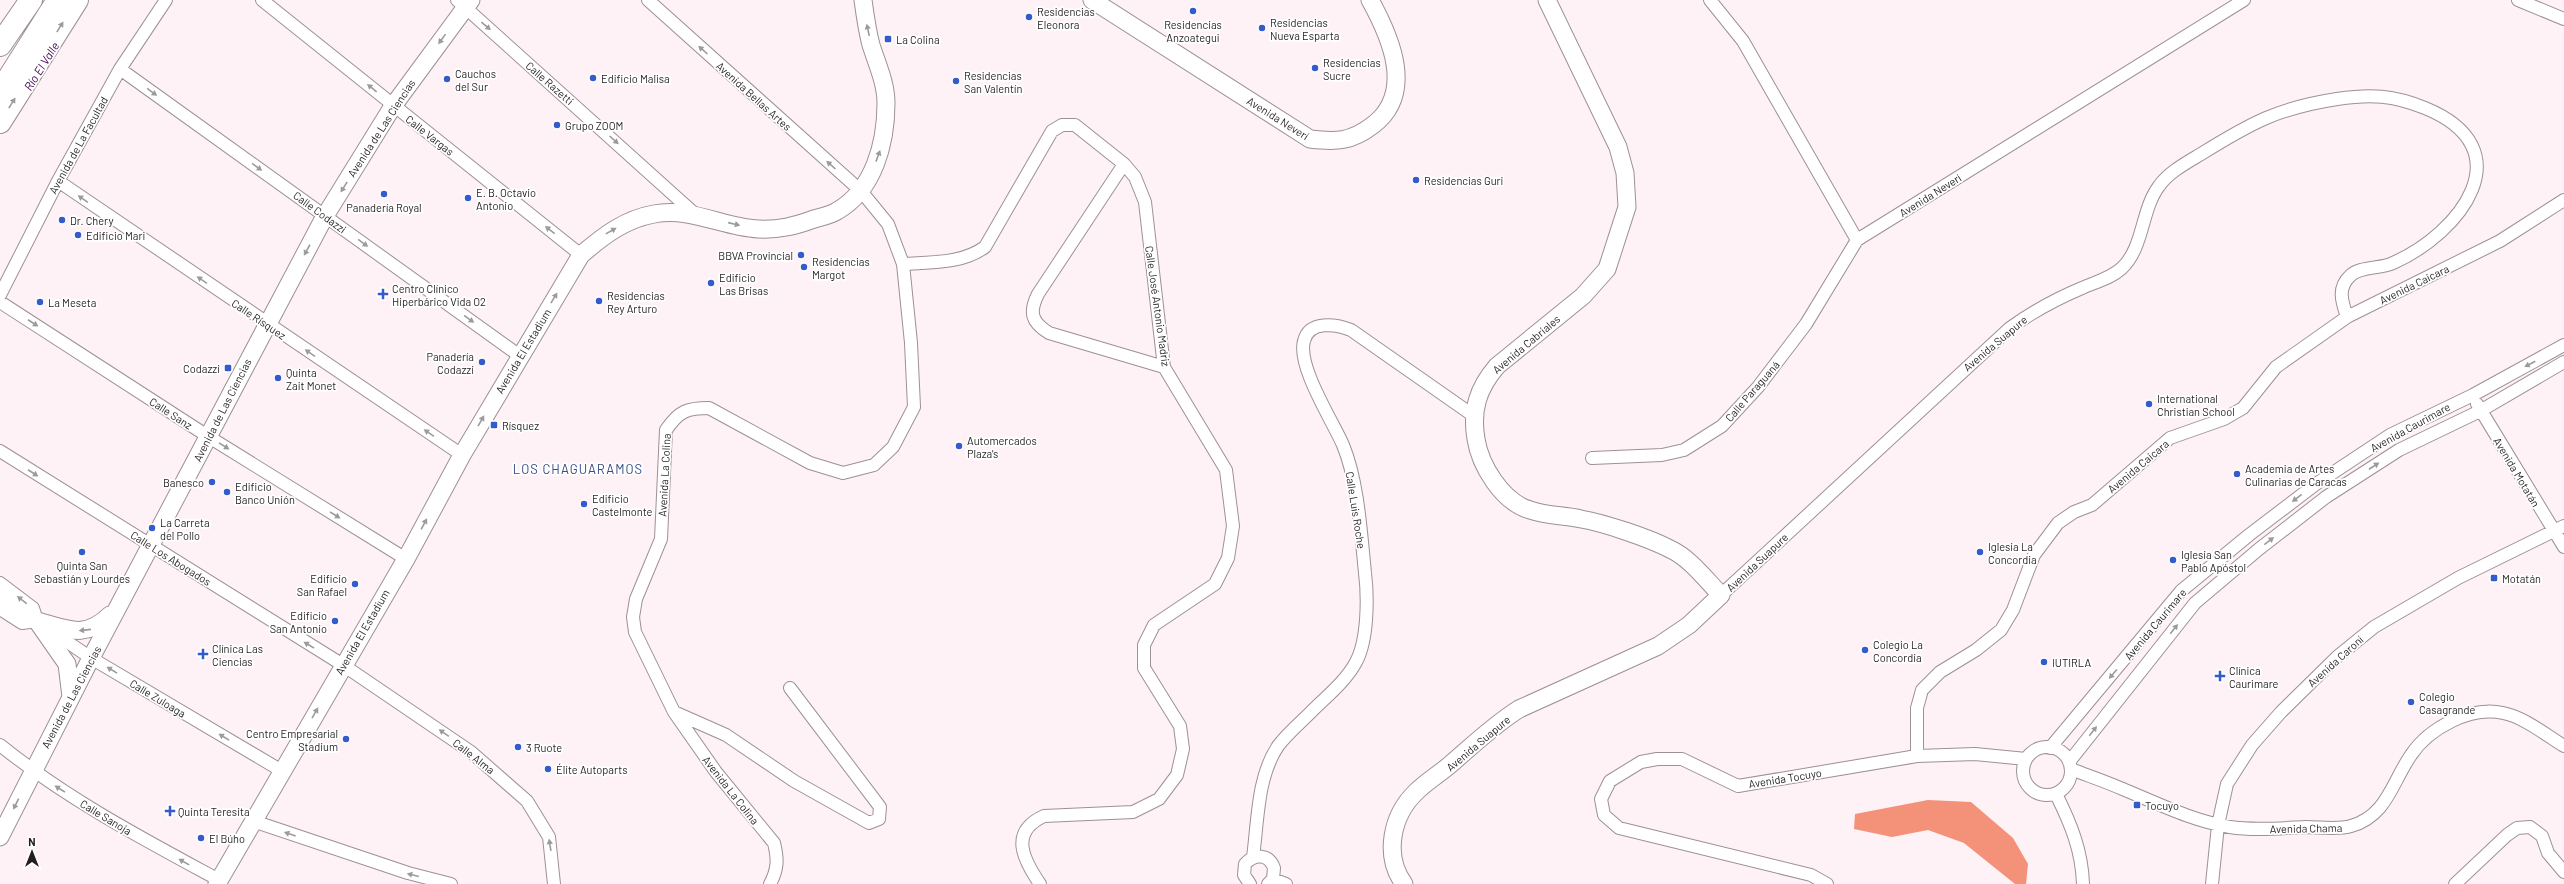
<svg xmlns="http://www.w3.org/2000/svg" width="2564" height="884" viewBox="0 0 2564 884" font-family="Barlow,sans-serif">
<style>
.forest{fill:#f39179}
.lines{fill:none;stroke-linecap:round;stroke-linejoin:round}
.street-casing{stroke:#9c9194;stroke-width:14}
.secondary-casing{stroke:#9c9194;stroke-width:19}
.highway-casing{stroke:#9c9194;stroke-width:24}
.street{stroke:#fff;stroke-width:12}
.secondary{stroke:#fff;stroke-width:17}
.highway{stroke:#fff;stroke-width:22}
.oneway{fill:#9c9a9b}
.poi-dot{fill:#345bcc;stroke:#fff;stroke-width:1.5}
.labels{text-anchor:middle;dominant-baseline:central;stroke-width:3.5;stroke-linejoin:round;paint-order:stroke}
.poi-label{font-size:11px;fill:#231f20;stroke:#fff;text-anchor:start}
.street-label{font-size:11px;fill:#231f20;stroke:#fff}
.water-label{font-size:12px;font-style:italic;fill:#43074d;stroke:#fff}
.quarter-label{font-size:13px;letter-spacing:1px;fill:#354c86;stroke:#fff}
</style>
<rect width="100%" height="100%" fill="#fef2f6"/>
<path class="forest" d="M 1928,800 L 1971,802 L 2013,838 L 2028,864 L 2026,884 L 2015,884 L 1964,843 L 1928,830 L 1892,837 L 1854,829 L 1855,814 Z"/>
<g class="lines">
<defs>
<path id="street" d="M 262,0 L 581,255
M 457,0 L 696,215
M 648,0 L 861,191 L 888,224 L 903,264 L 911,343 L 914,407 L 893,447 L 874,465 L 843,473 L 810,463 L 709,408 C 687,408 679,411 666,430 L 661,539 L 636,599 L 633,617 L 635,632 L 674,712 L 716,772 L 774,843 C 778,859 778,869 770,884
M 1710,0 L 1743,41 L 1857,240
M 2518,0 L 2564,19
M 120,69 L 520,356
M 1124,164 L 1038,294 C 1029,312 1031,322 1049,333 L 1164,367
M 58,181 L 462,455
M 903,264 C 931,262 962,264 985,247 L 1052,131 L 1062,125 L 1075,125 L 1124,164 L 1135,177 L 1145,202 L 1164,367 L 1226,470 L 1233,526 L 1228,558 L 1215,584 L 1154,625 L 1144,645 L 1144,668 L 1180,726 L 1183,749 L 1177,775 L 1159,799 L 1133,812 L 1044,816 C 1009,832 1023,859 1040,884
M 0,295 L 58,181 L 120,69 L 166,0
M 0,302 L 209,437 L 406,559
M 2477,404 L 2564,547
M 0,451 L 343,665 L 471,752 L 527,801 L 549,837 L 554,884
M 1592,458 L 1662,455 L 1684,450 L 1722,426 L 1758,387 L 1806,324 L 1857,240 L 2244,0
M 0,583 L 33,608 L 37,621
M 1721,595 L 2010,328 C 2032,312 2056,299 2082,288 C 2095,282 2110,279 2122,268 C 2144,247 2141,210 2159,186 C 2169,172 2186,163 2201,154 C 2251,123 2278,108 2337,99 C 2371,94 2393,95 2425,108 C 2525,149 2461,233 2393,263 C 2381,269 2359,266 2350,276 C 2337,288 2342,302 2347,317
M 0,596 L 91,658 L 282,771
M 0,609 L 22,623 L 37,621
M 674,712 L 726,735 L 794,781 L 869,823 L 879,819 L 880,807 L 790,688
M 0,745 C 67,799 143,839 219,880
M2023 771a24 24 0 1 1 48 0a24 24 0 1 1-48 0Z
M 2050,748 L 2181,591 L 2249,535 L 2316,484 L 2390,435 L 2473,395 L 2564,345
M 1917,756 L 1917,708 L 1922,690 L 1940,672 L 1976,650 L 2001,630 L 2013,610 L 2034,555 L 2058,523 L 2074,512 L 2092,505 L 2170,438 L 2224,419 L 2243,408 L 2276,367 L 2347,317 L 2500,241 L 2564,200
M 2069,762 L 2195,603 L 2259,549 L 2326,497 L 2399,450 L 2480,411 L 2564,362
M 2071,769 C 2089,776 2107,782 2125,790 C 2159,804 2193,821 2230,827 C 2255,831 2281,828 2306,827 C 2320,827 2338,830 2351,826 C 2387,816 2392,782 2411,755 C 2429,728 2470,706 2503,713 C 2524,717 2546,735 2564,746
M 2056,794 C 2071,824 2082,851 2083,884
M 253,821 L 408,873 L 451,884
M 1253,857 C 1258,821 1257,777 1278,746 C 1287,734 1300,723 1311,712 C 1326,697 1346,681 1356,662 C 1368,640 1368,597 1365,573 C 1361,533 1358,481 1343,445 C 1332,420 1297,366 1304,341 C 1309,320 1336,324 1351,330 L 1474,416
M 1273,879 L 1286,884
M 1250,884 L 1244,875 L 1245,864 C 1255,853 1269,854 1274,868 L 1273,879 L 1268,884
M 1827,884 L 1811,875 L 1619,828 L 1604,815 L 1601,799 L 1610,781 L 1641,762 L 1657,759 L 1682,759 L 1738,786 L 1917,756 L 1975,754 L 2026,759
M 2212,884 L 2218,825 L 2227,784 L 2252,745 L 2281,712 L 2337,657 L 2374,627 L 2458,578 L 2564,526
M 2455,884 L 2507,835 L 2517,828 L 2530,827 L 2542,836 L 2548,853 L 2564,872"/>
<path id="secondary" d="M 1092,0 L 1310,139 C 1336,142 1351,142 1373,125 C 1415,93 1391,38 1370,0
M 37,621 C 68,629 84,640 110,615
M 37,621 L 67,664 L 71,697
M 0,837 L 91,658 L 325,216 L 393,106 L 471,0
M 217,884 L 406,559 L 462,455 L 581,255 C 603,236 625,219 654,214 C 690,207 723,227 758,229 C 779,230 795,226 814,219 C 821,217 831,215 837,211 C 874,190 886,143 886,103 C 886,83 877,64 871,45 C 867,30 865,15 863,0
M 1404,884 C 1383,855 1392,815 1416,792 C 1427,781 1441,773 1452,763 C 1474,744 1495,724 1519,709 L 1658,646 L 1689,625 L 1721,595 C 1706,580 1690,558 1670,549 C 1649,538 1604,523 1581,519 C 1564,515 1547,516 1530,510 C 1502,502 1480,465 1476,439 C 1471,410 1478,388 1497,366 L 1583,296 L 1607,269 L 1627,207 L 1625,173 L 1618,147 L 1547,0"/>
<path id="highway" d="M 0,45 L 31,0
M 0,92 L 58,0
M 0,122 L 77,0"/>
</defs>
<use href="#street" class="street-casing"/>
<use href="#secondary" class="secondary-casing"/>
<use href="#highway" class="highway-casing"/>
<use href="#street" class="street"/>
<use href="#secondary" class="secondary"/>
<use href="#highway" class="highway"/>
</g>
<defs><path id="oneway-solid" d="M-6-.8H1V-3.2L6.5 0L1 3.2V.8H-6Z"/></defs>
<g class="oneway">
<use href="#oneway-solid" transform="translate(486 26) rotate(41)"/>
<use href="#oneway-solid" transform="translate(60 27) rotate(-58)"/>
<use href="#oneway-solid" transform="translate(868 30) rotate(-102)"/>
<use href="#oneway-solid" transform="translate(442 39) rotate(126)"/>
<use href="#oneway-solid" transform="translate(703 50) rotate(-138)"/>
<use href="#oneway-solid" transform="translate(372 88) rotate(-141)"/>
<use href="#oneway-solid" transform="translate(152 92) rotate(36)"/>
<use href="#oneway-solid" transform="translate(12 103) rotate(-58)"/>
<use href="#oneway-solid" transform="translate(614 140) rotate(42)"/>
<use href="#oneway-solid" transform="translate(878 156) rotate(-70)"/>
<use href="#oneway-solid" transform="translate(831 165) rotate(-138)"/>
<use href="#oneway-solid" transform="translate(257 167) rotate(36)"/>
<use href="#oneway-solid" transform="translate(344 187) rotate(122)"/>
<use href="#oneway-solid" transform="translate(83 199) rotate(-146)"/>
<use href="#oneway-solid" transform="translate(734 224) rotate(13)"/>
<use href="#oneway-solid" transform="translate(550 230) rotate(-142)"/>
<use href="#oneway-solid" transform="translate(611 231) rotate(-29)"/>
<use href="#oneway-solid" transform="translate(363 243) rotate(36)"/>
<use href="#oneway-solid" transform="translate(307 250) rotate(119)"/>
<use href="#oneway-solid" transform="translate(202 280) rotate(-146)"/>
<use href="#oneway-solid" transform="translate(554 298) rotate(-59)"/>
<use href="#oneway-solid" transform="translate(469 319) rotate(36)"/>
<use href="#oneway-solid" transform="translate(33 323) rotate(33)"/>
<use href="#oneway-solid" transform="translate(310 353) rotate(-146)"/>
<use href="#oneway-solid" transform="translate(2530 364) rotate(152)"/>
<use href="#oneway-solid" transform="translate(481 421) rotate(-60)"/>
<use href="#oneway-solid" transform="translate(429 433) rotate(-146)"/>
<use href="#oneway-solid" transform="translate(224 446) rotate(32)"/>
<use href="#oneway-solid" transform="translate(2374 466) rotate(-33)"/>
<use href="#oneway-solid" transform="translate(33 473) rotate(33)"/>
<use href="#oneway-solid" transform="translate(2297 498) rotate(143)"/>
<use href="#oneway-solid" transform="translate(335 515) rotate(32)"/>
<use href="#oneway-solid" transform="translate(424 524) rotate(-62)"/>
<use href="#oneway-solid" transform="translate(2269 541) rotate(-38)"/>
<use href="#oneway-solid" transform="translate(22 600) rotate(-142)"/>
<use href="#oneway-solid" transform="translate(2174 629) rotate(-52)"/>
<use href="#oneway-solid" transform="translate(85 630) rotate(174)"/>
<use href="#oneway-solid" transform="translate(309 645) rotate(-149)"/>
<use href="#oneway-solid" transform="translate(112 670) rotate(-149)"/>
<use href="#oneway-solid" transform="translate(2113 674) rotate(130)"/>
<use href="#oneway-solid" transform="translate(315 713) rotate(-60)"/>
<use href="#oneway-solid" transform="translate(2093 731) rotate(-52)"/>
<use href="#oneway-solid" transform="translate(444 733) rotate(-145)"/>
<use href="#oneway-solid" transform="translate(224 737) rotate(-149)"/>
<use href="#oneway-solid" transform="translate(60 789) rotate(-148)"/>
<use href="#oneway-solid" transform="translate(16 804) rotate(116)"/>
<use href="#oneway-solid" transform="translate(290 834) rotate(-161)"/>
<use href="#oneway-solid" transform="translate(550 845) rotate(-99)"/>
<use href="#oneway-solid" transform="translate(184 862) rotate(-151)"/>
<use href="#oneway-solid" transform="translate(413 875) rotate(-166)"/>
</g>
<g class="poi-dot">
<circle cx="1193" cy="11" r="4"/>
<circle cx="1029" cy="17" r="4"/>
<circle cx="1262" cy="28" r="4"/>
<rect x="884" y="35" width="8" height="8" rx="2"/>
<circle cx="1315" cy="68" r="4"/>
<circle cx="593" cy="78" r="4"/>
<circle cx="447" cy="79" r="4"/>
<circle cx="956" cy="81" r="4"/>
<circle cx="557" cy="125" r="4"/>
<circle cx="1416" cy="180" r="4"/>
<circle cx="384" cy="194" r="4"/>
<circle cx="468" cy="198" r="4"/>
<circle cx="62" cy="220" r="4"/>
<circle cx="78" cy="235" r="4"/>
<circle cx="801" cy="255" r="4"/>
<circle cx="804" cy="267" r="4"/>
<circle cx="711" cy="283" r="4"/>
<path d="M381 288h4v4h4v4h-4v4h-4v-4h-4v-4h4z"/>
<circle cx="599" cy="301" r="4"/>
<circle cx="40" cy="302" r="4"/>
<circle cx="482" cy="362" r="4"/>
<rect x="224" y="364" width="8" height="8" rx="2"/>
<circle cx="278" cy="378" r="4"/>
<circle cx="2149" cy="404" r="4"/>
<rect x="490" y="421" width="8" height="8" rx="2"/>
<circle cx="959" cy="446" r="4"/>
<circle cx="2237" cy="474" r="4"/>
<circle cx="212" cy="482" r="4"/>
<circle cx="227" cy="492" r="4"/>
<circle cx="584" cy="504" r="4"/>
<circle cx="152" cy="528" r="4"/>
<circle cx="82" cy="552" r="4"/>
<circle cx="1980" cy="552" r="4"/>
<circle cx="2173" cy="560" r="4"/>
<rect x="2490" y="574" width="8" height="8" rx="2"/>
<circle cx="355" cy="584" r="4"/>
<circle cx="335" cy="621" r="4"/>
<circle cx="1865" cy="650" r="4"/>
<path d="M201 648h4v4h4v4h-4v4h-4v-4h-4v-4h4z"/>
<circle cx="2044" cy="662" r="4"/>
<path d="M2218 670h4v4h4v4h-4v4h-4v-4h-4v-4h4z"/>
<circle cx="2411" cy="702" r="4"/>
<circle cx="346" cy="739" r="4"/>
<circle cx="518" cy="747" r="4"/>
<circle cx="548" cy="769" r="4"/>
<rect x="2133" y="801" width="8" height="8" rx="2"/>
<path d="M168 805h4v4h4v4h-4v4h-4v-4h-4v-4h4z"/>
<circle cx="201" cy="838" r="4"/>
</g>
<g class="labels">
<g class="poi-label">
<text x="1037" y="11">Residencias<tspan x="1037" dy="13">Eleonora</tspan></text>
<text x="1270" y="22">Residencias<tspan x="1270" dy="13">Nueva Esparta</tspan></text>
<text x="1193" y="24" text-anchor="middle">Residencias<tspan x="1193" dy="13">Anzoategui</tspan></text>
<text x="896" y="39">La Colina</text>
<text x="1323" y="62">Residencias<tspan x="1323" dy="13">Sucre</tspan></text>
<text x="455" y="73">Cauchos<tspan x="455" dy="13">del Sur</tspan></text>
<text x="964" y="75">Residencias<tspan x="964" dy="13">San Valentín</tspan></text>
<text x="601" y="78">Edificio Malisa</text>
<text x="565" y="125">Grupo ZOOM</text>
<text x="1424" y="180">Residencias Guri</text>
<text x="476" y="192">E. B. Octavio<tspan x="476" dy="13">Antonio</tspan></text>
<text x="384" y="207" text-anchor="middle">Panadería Royal</text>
<text x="70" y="220">Dr. Chery</text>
<text x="86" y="235">Edificio Mari</text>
<text x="793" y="255" text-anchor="end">BBVA Provincial</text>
<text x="812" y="261">Residencias<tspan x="812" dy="13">Margot</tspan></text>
<text x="719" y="277">Edificio<tspan x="719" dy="13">Las Brisas</tspan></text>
<text x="392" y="288">Centro Clínico<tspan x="392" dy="13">Hiperbárico Vida O2</tspan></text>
<text x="607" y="295">Residencias<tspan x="607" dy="13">Rey Arturo</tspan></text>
<text x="48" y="302">La Meseta</text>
<text x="474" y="356" text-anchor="end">Panadería<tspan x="474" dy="13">Codazzi</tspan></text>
<text x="220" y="368" text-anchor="end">Codazzi</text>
<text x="286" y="372">Quinta<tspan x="286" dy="13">Zait Monet</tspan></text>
<text x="2157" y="398">International<tspan x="2157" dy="13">Christian School</tspan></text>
<text x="502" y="425">Rísquez</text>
<text x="967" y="440">Automercados<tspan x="967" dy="13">Plaza's</tspan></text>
<text x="2245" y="468">Academia de Artes<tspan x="2245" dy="13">Culinarias de Caracas</tspan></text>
<text x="204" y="482" text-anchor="end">Banesco</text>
<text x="235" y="486">Edificio<tspan x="235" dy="13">Banco Unión</tspan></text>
<text x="592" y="498">Edificio<tspan x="592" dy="13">Castelmonte</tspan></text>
<text x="160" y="522">La Carreta<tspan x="160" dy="13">del Pollo</tspan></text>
<text x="1988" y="546">Iglesia La<tspan x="1988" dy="13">Concordia</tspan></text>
<text x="2181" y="554">Iglesia San<tspan x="2181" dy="13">Pablo Apóstol</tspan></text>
<text x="82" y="565" text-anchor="middle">Quinta San<tspan x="82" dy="13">Sebastián y Lourdes</tspan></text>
<text x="347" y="578" text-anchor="end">Edificio<tspan x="347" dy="13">San Rafael</tspan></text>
<text x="2502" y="578">Motatán</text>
<text x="327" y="615" text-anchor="end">Edificio<tspan x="327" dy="13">San Antonio</tspan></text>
<text x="1873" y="644">Colegio La<tspan x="1873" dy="13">Concordia</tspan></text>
<text x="212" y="648">Clínica Las<tspan x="212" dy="13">Ciencias</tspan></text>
<text x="2052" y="662">IUTIRLA</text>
<text x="2229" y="670">Clínica<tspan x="2229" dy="13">Caurimare</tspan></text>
<text x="2419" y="696">Colegio<tspan x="2419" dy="13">Casagrande</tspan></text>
<text x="338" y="733" text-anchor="end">Centro Empresarial<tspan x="338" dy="13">Stadium</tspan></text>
<text x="526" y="747">3 Ruote</text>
<text x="556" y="769">Élite Autoparts</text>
<text x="2145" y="805">Tocuyo</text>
<text x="178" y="811">Quinta Teresita</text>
<text x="209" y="838">El Búho</text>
</g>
<g class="street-label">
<text transform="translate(550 83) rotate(41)">Calle Razetti</text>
<text transform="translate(754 96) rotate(42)">Avenida Bellas Artes</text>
<text transform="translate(1278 118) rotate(32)">Avenida Neverí</text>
<text transform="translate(381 128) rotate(-57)">Avenida de Las Ciencias</text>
<text transform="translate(430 135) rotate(38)">Calle Vargas</text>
<text transform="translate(78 145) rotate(-61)">Avenida de La Facultad</text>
<text transform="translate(1930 195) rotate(-32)">Avenida Neverí</text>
<text transform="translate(320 212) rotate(36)">Calle Codazzi</text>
<text transform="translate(2414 284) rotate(-26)">Avenida Caicara</text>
<text transform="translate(1158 306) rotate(82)">Calle José Antonio Madriz</text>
<text transform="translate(259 319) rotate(34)">Calle Rísquez</text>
<text transform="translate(1995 343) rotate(-40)">Avenida Suapure</text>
<text transform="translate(1526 344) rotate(-40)">Avenida Cabriales</text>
<text transform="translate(523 351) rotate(-59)">Avenida El Estadium</text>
<text transform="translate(1752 391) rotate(-49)">Calle Paraguaná</text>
<text transform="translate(222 410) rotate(-63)">Avenida de Las Ciencias</text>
<text transform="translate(171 413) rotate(33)">Calle Sanz</text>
<text transform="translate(2410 427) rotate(-29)">Avenida Caurimare</text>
<text transform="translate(2138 466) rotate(-40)">Avenida Caicara</text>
<text transform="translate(2517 472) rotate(59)">Avenida Motatán</text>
<text transform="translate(664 475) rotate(-87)">Avenida La Colina</text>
<text transform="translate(1356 510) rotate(81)">Calle Luis Roche</text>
<text transform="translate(171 558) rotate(32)">Calle Los Abogados</text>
<text transform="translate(1757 562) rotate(-43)">Avenida Suapure</text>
<text transform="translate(2155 624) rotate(-50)">Avenida Caurimare</text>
<text transform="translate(362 632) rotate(-60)">Avenida El Estadium</text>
<text transform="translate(2335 661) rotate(-42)">Avenida Caroní</text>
<text transform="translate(71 697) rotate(-62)">Avenida de Las Ciencias</text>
<text transform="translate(158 698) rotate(31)">Calle Zuloaga</text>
<text transform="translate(1478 743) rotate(-40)">Avenida Suapure</text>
<text transform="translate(474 756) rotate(38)">Calle Alma</text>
<text transform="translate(1785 778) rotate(-9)">Avenida Tocuyo</text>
<text transform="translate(731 790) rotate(52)">Avenida La Colina</text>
<text transform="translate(106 817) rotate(31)">Calle Sanoja</text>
<text transform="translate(2306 828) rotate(-1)">Avenida Chama</text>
</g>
<g class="water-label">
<text transform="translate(41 66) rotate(-58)">Río El Valle</text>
</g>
<g class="quarter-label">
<text x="578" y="469">LOS CHAGUARAMOS</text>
</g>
</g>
<g transform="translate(32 852)" stroke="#ffffff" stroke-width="3" paint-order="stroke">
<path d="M0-3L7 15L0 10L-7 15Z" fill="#231f20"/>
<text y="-6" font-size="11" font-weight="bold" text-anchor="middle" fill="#231f20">N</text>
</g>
</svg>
